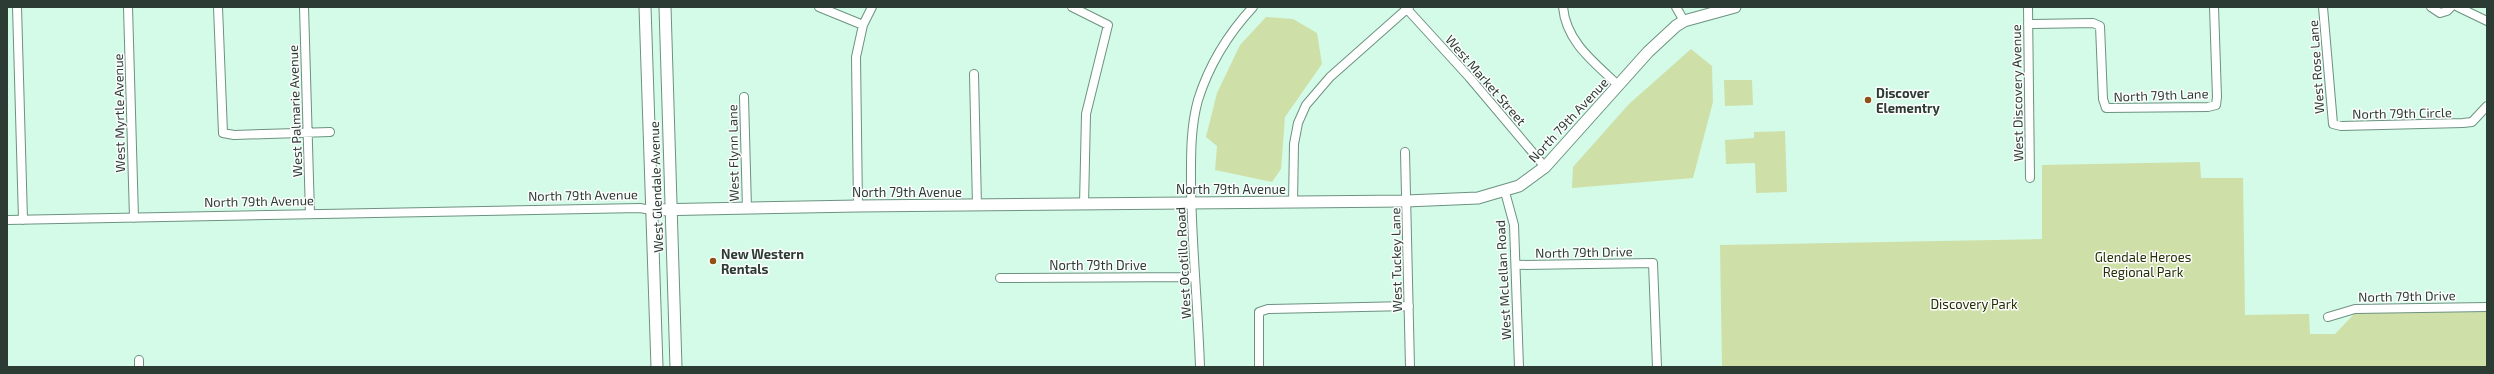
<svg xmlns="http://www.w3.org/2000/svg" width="2494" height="374" viewBox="0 0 2494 374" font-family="'Exo 2',sans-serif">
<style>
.green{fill:#cee0a8}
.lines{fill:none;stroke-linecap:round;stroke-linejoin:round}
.street-casing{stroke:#6d9281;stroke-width:10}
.secondary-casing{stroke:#6d9281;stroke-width:13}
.street{stroke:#fff;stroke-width:8}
.secondary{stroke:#fff;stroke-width:11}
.poi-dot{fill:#8f5115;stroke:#fdfdfd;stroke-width:1.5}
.labels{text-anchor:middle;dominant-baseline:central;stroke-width:3;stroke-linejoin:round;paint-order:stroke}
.street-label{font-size:13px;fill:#2c3c35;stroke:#fdfdfd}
.poi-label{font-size:13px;font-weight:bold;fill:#2c3c35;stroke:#fdfdfd;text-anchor:start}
.park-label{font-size:13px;fill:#252f04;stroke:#fdfdfd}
</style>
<rect width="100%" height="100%" fill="#d3fbe8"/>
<path class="green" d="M 1266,17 L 1293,19 L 1317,33 L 1322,64 L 1285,117 L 1281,169 L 1272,182 L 1215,170 L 1217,146 L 1206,137 L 1217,93 L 1240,45 Z
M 1691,49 L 1712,66 L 1713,102 L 1693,178 L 1572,188 L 1573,167 L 1629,104 Z
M 1724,80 L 1752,80 L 1753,105 L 1725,106 Z
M 1785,131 L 1787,192 L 1756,193 L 1755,163 L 1726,164 L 1725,140 L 1754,138 L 1754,132 Z
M 2200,162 L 2201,178 L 2243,178 L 2245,315 L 2309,314 L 2310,334 L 2335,334 L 2355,313 L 2487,311 L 2487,367 L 1722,367 L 1720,245 L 2042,239 L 2042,165 Z"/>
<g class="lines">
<defs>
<path id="street" d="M 17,7 L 23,220
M 128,7 L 134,218
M 218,7 L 223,133 L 234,135 L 330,132
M 304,7 L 310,214
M 819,7 L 863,25
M 1072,7 L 1108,25 L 1086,114 L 1084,205
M 1563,7 C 1566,42 1595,63 1618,85
M 1676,7 L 1684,21
M 2028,7 L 2030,178
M 2323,7 L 2333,124 L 2341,126 L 2463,123 L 2472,122 L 2487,106
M 2431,7 L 2440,13 L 2447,11 L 2451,7
M 2458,7 L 2487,21
M 1407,9 L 1469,77 L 1545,167
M 2028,24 L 2093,23 L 2100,26 L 2103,99 L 2106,108 L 2208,107 L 2216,105 L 2217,97 L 2214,7
M 974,74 L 977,206
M 744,97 L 747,209
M 1405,152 L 1410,367
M 1505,192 L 1514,225 L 1519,367
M 1293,203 L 1294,144 L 1298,123 L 1306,105 L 1330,77 L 1409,7
M 858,206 L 856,57 L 863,25 L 872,7
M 7,220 L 640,208 L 651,210
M 1516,265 L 1653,263 L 1657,367
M 1000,278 L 1195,277
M 2328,317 L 2355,309 L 2487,307
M 139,360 L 139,367
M 1200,367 C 1198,307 1192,248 1191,188 C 1191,159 1190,129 1198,100 C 1209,65 1228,34 1253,7
M 1259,367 L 1259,312 L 1268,309 L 1409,306"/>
<path id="secondary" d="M 645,7 L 657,367
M 665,7 L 676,367
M 651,210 L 858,206 L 1406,201 L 1478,198 L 1519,186 L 1545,167 L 1648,52 L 1676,26 L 1684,21 L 1735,7"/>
</defs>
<use href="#street" class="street-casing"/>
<use href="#secondary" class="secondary-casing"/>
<use href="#street" class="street"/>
<use href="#secondary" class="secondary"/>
</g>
<g class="poi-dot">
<circle cx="1868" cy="100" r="4"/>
<circle cx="713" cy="261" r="4"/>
</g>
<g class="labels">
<g class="street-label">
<text transform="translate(2316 67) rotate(-94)">West Rose Lane</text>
<text transform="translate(1486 80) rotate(49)">West Market Street</text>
<text transform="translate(2017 93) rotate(-91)">West Discovery Avenue</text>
<text transform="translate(2161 95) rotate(-2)">North 79th Lane</text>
<text transform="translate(295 111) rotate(-92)">West Palmarie Avenue</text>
<text transform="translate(119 113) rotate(-91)">West Myrtle Avenue</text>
<text transform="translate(2402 113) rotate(-1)">North 79th Circle</text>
<text transform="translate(1568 120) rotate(-47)">North 79th Avenue</text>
<text transform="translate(733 153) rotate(-91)">West Flynn Lane</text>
<text transform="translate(656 187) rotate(-92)">West Glendale Avenue</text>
<text x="1231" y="189">North 79th Avenue</text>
<text x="907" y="192">North 79th Avenue</text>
<text transform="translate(583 195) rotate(-1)">North 79th Avenue</text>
<text transform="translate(259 201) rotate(-1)">North 79th Avenue</text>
<text transform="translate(1584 252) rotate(-1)">North 79th Drive</text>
<text transform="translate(1396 260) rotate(-91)">West Tuckey Lane</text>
<text transform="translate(1183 263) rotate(-93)">West Ocotillo Road</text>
<text x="1098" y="265">North 79th Drive</text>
<text transform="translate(1503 280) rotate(-93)">West McLellan Road</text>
<text transform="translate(2407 296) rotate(-1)">North 79th Drive</text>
</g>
<g class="poi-label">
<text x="1876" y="93">Discover<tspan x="1876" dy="15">Elementry</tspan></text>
<text x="721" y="254">New Western<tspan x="721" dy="15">Rentals</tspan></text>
</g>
<g class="park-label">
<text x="2143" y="257">Glendale Heroes<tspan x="2143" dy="15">Regional Park</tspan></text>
<text x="1974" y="304">Discovery Park</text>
</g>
</g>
<rect width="2494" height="374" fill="none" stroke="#2c3c35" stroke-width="16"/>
</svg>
